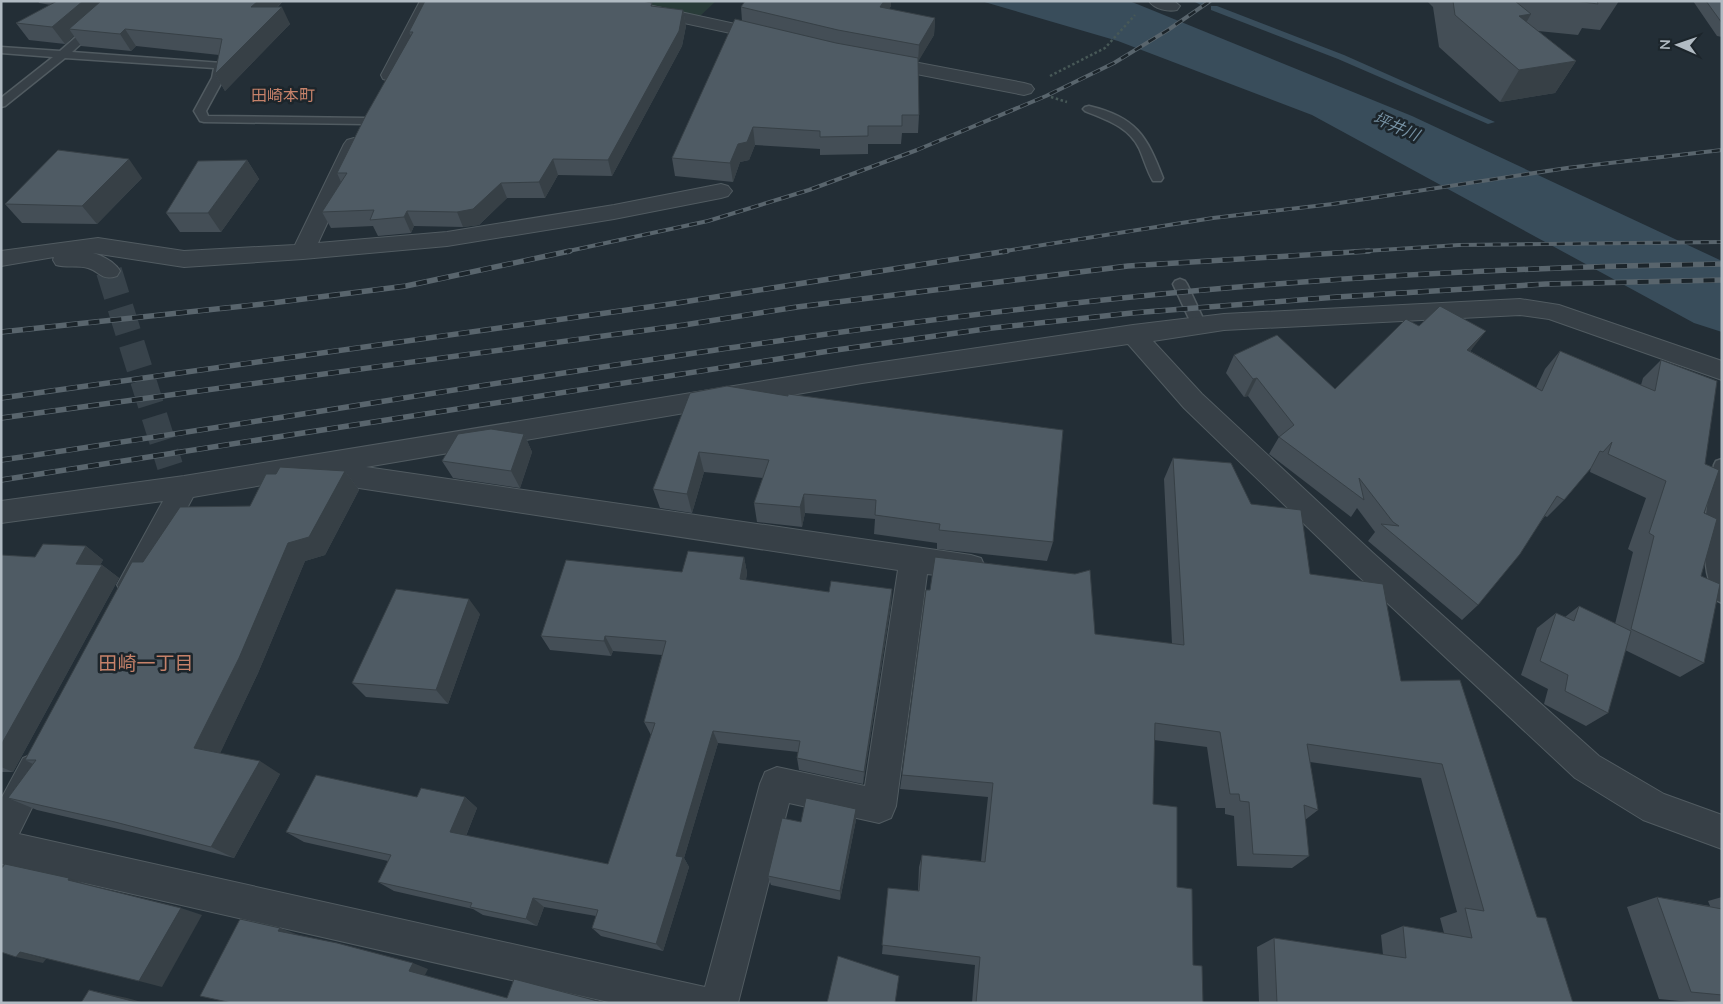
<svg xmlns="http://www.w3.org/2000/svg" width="1723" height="1004" viewBox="0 0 1723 1004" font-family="'Nunito Sans','Noto Sans JP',sans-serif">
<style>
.green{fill:#293c39}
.water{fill:#394d5b}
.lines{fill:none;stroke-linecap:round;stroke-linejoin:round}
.stream{fill:#394d5b;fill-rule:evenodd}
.minor-tunnel{stroke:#38434b;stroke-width:26;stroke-dasharray:26 12;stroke-linecap:butt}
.service-casing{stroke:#515b61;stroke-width:3}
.minor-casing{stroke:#515b61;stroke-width:2}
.path{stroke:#475857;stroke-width:2.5;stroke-dasharray:2.5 2.5;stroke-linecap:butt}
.service{fill:#374047;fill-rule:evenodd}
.minor{fill:#374047;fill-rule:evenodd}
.rail-far1-casing{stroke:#59656d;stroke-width:4}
.rail-casing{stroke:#59656d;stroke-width:5.5}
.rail-far1{stroke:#1c252b;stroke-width:2.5;stroke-dasharray:8;stroke-linecap:butt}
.rail{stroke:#1c252b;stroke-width:4;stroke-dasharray:11;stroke-linecap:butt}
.wall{fill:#444e56}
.shaded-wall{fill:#374046}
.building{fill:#4f5b64;stroke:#374046}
.labels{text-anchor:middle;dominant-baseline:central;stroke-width:5;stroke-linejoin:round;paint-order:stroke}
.far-quarter-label{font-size:16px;fill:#c6826a;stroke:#1c252b}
.far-water-label{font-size:16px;font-style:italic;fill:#7691a3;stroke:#1c252b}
.neighbourhood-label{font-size:19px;fill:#c6826a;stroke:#1c252b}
</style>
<rect width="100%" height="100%" fill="#232e36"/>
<path class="green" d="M 630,1 L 716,1 L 699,17 Z"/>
<path class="water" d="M 981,1 L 1129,1 L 1137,4 L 1412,116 L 1722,261 L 1722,332 L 1694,323 L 1312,115 L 1118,41 Z"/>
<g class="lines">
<path class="stream" d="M 1193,1 L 1203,1 L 1205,3 L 1201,5 Z
M 1211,6 L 1217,6 L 1344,55 L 1495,122 L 1488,124 L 1338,59 L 1211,10 Z"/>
<path class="minor-tunnel" d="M 109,271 L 170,466"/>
<defs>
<path id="service" d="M 117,1 L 128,1 L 72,52 L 222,63 L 225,69 L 224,78 L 206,111 L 208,116 L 365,118 L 371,121 L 365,124 L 204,122 L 200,121 L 194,111 L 212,78 L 214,68 L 65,58 L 5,106 L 1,107 L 1,98 L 53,57 L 1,53 L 1,47 L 60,51 Z
M 1089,106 C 1136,117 1147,136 1163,178 L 1161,181 L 1153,181 C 1147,171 1144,159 1139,148 C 1128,126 1106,120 1085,111 L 1083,109 L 1085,107 Z
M 1180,279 L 1185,281 L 1187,284 L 1206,325 L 1204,329 L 1194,329 L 1192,325 L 1173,284 L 1175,281 Z
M 1722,459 L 1722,603 L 1716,600 C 1696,557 1706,510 1714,465 L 1716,461 Z"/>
<path id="minor" d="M 420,1 L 437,1 L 397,79 L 390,81 L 383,79 L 381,75 Z
M 597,1 L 630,1 L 767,31 L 773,32 L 776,36 L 773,40 L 767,41 L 605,6 L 599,5 Z
M 1149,1 L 1174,1 L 1180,6 L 1177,10 C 1168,12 1154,9 1149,1 Z
M 882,56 L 1024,83 L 1031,85 L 1034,89 L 1031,93 L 1024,95 L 875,66 L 873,62 L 875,58 Z
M 354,138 L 361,140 L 364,144 L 318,243 L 447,232 L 614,205 L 721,184 L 728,186 L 732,191 L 728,196 L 721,198 L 614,219 L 447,246 L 303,259 L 184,267 L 93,253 C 103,256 115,262 120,271 L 117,276 C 101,281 101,272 88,268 C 78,265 66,268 56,265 L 53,260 L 54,257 L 1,266 L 1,251 L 98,238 L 184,251 L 295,245 L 344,144 L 347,140 Z
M 1520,299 L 1559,305 L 1722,361 L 1722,380 L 1549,319 L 1520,315 L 1224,330 L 1153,341 L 1202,394 L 1373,553 L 1599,756 L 1664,794 L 1722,815 L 1722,849 L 1643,820 L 1575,778 L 1353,571 L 1184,408 L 1128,344 L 862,383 L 366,467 L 971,555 L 981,558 L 985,567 L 981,576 L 971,579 L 927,574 L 896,806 L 891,818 L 879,823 L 789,803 L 738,1003 L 613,1003 L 1,864 L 1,799 L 23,758 L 35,753 L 47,758 L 51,769 L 19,834 L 705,987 L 760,784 L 765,772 L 777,767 L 865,786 L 898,570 L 326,483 L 316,480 L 315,476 L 193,497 L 142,594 L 132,598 L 122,594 L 117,585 L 163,501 L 1,523 L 1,501 L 184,476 L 862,365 L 1133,325 L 1224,314 Z"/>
</defs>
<use href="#service" class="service-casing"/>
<use href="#minor" class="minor-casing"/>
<path class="path" d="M 1050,76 L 1105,48 L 1135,15
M 1051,97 L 1067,102"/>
<use href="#service" class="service"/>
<use href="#minor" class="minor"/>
<defs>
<path id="rail-far1" d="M 564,252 L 708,221 L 809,190 L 917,150 L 1046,96 L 1114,63 L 1168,30 L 1210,1
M 999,252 L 1213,218 L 1333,204 L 1567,168 L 1722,150
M 1349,252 L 1459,245 L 1722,242"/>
<path id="rail" d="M 1,332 L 272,303 L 406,286 L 570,251
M 1,398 L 677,303 L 1007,251
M 1,418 L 684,325 L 797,307 L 1128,266 L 1369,251
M 1,460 C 375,406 746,337 1122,298 C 1322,277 1521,267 1722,264
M 1,480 L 836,350 L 992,328 L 1132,313 L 1337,297 L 1546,284 L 1722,280"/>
</defs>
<use href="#rail-far1" class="rail-far1-casing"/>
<use href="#rail" class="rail-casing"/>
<use href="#rail-far1" class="rail-far1"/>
<use href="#rail" class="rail"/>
</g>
<path class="wall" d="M 38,1 L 283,1 L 278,7 L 290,24 L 225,91 L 215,74 L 219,55 L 136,46 L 131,51 L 81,46 L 74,36 L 65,44 L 29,40 L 16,23 L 51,5 L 39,3 Z
M 745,1 L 891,1 L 891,6 L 889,9 L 935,18 L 934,35 L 918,61 L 919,115 L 918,133 L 902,133 L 901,144 L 868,144 L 868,154 L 820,155 L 820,149 L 755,145 L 749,160 L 740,162 L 733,182 L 675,176 L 672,158 L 742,21 L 741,7 Z
M 1427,1 L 1619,1 L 1600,30 L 1582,28 L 1578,35 L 1538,31 L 1576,61 L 1555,93 L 1500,102 L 1439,47 L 1433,7 Z
M 1693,1 L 1722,1 L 1722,37 L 1717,36 Z
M 652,3 L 652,6 L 683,10 L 686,26 L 682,46 L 612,176 L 558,175 L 545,198 L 507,198 L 479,225 L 463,227 L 414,226 L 411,233 L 378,236 L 373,226 L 331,228 L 322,212 L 341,182 L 337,173 L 411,36 L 409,32 Z
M 247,160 L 259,179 L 221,232 L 180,232 L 166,213 Z
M 142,178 L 97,224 L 22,223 L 5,204 Z
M 1419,326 L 1472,349 L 1470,351 L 1536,388 L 1545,369 L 1560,351 L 1641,385 L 1643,378 L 1661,360 L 1705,464 L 1701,576 L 1704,663 L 1680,677 L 1625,650 L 1608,713 L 1586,726 L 1544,704 L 1548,689 L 1521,675 L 1537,628 L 1556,613 L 1565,617 L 1579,606 L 1615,624 L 1633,552 L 1628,549 L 1646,498 L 1590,472 L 1591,467 L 1564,500 L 1547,517 L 1545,516 L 1478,605 L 1462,620 L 1368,541 L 1375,532 L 1357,508 L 1351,517 L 1269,454 L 1279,437 L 1248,396 L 1244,397 L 1226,373 L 1234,355 L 1335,389 Z
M 690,393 L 1053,542 L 1047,561 L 937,549 L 937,543 L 874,534 L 875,519 L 805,513 L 802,527 L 757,522 L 754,503 L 763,478 L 704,472 L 692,513 L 660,508 L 653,489 Z
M 524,434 L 532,452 L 520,488 L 453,478 L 442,461 Z
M 1173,458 L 1251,504 L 1401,681 L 1537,917 L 1573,1003 L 1259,1003 L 1257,947 L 1274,938 L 1383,955 L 1381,935 L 1403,926 L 1444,933 L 1440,918 L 1457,912 L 1421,778 L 1310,762 L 1318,810 L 1305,820 L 1309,856 L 1292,868 L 1237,866 L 1234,816 L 1225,814 L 1225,808 L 1216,808 L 1207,747 L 1154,740 L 1153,804 L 1177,887 L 1193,965 L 1203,1003 L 972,1003 L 975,965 L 882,954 L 888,888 L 918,891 L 919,867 L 922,855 L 981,861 L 988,797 L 900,789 L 902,775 L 930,590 L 1075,574 L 1095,634 L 1172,644 L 1164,479 Z
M 345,471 L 359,490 L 325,555 L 305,561 L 258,673 L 220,753 L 280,774 L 234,858 L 140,834 L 37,810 L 8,798 L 33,764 L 25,760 L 143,562 L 250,506 Z
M 86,546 L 103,560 L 100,565 L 102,565 L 119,578 L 13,772 L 1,772 L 1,555 L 35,557 Z
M 744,557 L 747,573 L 746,580 L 829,592 L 892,589 L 891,604 L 863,784 L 799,770 L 797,758 L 798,752 L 718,743 L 684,858 L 689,867 L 663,951 L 601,936 L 592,928 L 596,916 L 544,907 L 537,926 L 483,915 L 473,909 L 394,891 L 378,882 L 388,861 L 304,842 L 286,832 L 417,797 L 465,797 L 477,808 L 466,836 L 608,864 L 652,735 L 651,735 L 644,722 L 662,655 L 613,651 L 611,656 L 550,650 L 541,636 L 682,572 Z
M 480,614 L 448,704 L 366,697 L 352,683 Z
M 856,820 L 840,900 L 771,885 L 768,876 Z
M 1657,897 L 1710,906 L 1708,901 L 1722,897 L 1722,1003 L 1700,1003 L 1659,999 L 1627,907 Z"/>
<path class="shaded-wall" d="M 83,1 L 114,1 L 69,29 L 74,36 L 65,44 L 52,27 Z
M 258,1 L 283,1 L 260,24 L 251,7 Z
M 884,1 L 891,1 L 891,6 L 880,24 L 880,7 Z
M 282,7 L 290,24 L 225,91 L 215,74 Z
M 683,10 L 686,26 L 682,46 L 612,176 L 608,160 Z
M 1531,14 L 1513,46 L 1519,16 Z
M 935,18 L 934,35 L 918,62 L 919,45 Z
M 125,29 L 136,46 L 131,51 L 120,34 Z
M 1576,61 L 1555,93 L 1500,102 L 1519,70 Z
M 753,127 L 755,145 L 749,160 L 740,162 L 733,182 L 730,163 L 738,144 Z
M 129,159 L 142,178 L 97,224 L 82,206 Z
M 553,159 L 558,175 L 545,198 L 539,182 Z
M 247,160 L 259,179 L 221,232 L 208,213 Z
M 501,183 L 507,198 L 479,225 L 463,227 L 457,212 Z
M 407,211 L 414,226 L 411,233 L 404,217 Z
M 1486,331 L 1472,349 L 1453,368 L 1467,350 Z
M 1257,378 L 1248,396 L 1244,397 L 1253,379 Z
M 524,434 L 532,452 L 520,488 L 511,471 Z
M 699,452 L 704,472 L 692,513 L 687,494 Z
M 345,471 L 359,490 L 325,555 L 305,561 L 258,673 L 216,762 L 194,748 L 288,543 Z
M 804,494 L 805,513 L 802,527 L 800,507 Z
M 86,546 L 103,560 L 93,577 L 76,564 Z
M 744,557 L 747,573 L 743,595 L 740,579 Z
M 102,565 L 119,578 L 13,772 L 1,767 L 1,745 Z
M 892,589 L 891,604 L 863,784 L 864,772 Z
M 469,599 L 480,614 L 448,704 L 436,690 Z
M 605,636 L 613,651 L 611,656 L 604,641 Z
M 713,731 L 718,743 L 684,858 L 689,867 L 663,951 L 656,944 L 676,856 Z
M 260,761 L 280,774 L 234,858 L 211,847 Z
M 465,797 L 477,808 L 463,843 L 450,832 Z
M 856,809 L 856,820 L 840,900 L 840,891 Z
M 69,878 L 94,887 L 68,880 Z
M 533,898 L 544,907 L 537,926 L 526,919 Z
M 181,908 L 202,915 L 162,987 L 139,981 Z
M 280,928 L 299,935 L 278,931 Z
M 20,952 L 46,959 L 43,963 L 16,957 Z
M 413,963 L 428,969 L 424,977 L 409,971 Z
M 89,990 L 127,998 L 145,1003 L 140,1003 Z"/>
<path class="building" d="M 57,1 L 83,1 L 52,27 L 16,23 Z
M 101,1 L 258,1 L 251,7 L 282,7 L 215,74 L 222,39 L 125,29 L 120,34 L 69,29 Z
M 425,1 L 642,1 L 652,3 L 651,6 L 683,10 L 679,31 L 608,160 L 553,159 L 539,182 L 501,183 L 473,209 L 457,212 L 407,211 L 404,217 L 370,220 L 374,210 L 322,212 L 347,173 L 337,173 L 366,115 L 413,32 L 409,32 Z
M 745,1 L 884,1 L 880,7 L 935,18 L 919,45 L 838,30 L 741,7 Z
M 1453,1 L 1515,1 L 1531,14 L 1519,16 L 1576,61 L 1519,70 L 1455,15 Z
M 1575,1 L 1597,1 L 1598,4 Z
M 1706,1 L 1722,1 L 1722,23 Z
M 735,19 L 836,43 L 918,58 L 919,115 L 902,115 L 902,126 L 868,126 L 868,136 L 820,137 L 820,131 L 753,127 L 747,142 L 738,144 L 730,163 L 672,158 Z
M 58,150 L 129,159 L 82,206 L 5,204 Z
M 247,160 L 208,213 L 166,213 L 198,161 Z
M 1440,306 L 1486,331 L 1467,350 L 1542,391 L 1560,351 L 1655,391 L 1661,360 L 1717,381 L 1705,464 L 1719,470 L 1704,513 L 1717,519 L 1701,576 L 1720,584 L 1704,663 L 1631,629 L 1654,536 L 1649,533 L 1666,481 L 1608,454 L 1612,442 L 1603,452 L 1600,451 L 1591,468 L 1564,500 L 1557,496 L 1520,554 L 1478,605 L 1381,524 L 1399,526 L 1393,522 L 1359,478 L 1364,500 L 1279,437 L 1294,425 L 1257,378 L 1253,379 L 1234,355 L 1277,335 L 1335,389 L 1406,319 L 1419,326 Z
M 727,386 L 788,396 L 788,394 L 833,400 L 1063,430 L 1053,542 L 939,530 L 940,524 L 875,515 L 876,500 L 804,494 L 800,507 L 754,503 L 769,460 L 699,452 L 687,494 L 653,489 L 690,393 Z
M 491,429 L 524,434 L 511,471 L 442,461 L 458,434 Z
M 1173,458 L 1231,463 L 1251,504 L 1301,510 L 1310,574 L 1383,584 L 1401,681 L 1460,680 L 1537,917 L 1546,918 L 1573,1003 L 1277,1003 L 1274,938 L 1406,958 L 1403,926 L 1472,938 L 1465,908 L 1484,911 L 1442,764 L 1307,744 L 1318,810 L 1304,805 L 1309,856 L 1253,854 L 1249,802 L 1240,801 L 1239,794 L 1230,794 L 1220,732 L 1155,723 L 1153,804 L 1177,807 L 1177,887 L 1192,889 L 1193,965 L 1202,966 L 1203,1003 L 976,1003 L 980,957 L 882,945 L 888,888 L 919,891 L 922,855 L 985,862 L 993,783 L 902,775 L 926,590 L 930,590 L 935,557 L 1075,574 L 1090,570 L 1095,634 L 1184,645 Z
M 280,467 L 345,471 L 309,537 L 288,543 L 239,658 L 194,748 L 260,761 L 211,847 L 115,822 L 8,798 L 36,760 L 25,760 L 132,562 L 143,562 L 180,507 L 250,506 L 266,474 L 276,474 Z
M 43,544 L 86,546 L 76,564 L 102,565 L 1,745 L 1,555 L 35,557 Z
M 688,551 L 744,557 L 740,579 L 829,592 L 831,581 L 892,589 L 864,772 L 797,758 L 800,741 L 713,731 L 676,856 L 683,857 L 656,944 L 592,928 L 598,910 L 533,898 L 526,919 L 470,907 L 472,903 L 378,882 L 391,855 L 286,832 L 316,775 L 417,797 L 421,788 L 465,797 L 450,832 L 608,864 L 655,723 L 644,722 L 666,641 L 605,636 L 604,641 L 541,636 L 566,560 L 682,572 Z
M 396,589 L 469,599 L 436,690 L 352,683 Z
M 1579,606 L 1631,631 L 1608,713 L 1565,691 L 1568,675 L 1540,661 L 1556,613 L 1574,621 Z
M 806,798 L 856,809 L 840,891 L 768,876 L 782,818 L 801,822 Z
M 5,864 L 69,878 L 68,880 L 181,908 L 139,981 L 20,952 L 16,957 L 1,952 L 1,869 Z
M 1657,897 L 1722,909 L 1722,995 L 1691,992 Z
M 240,919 L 280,928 L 278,931 L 337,943 L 413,963 L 409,971 L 507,998 L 514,979 L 605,1003 L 232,1003 L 200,996 Z
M 838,956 L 899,976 L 895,1003 L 827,1003 Z
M 89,990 L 140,1003 L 81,1003 Z"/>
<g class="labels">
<g class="far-quarter-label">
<text x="283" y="96">田崎本町</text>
</g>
<g class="far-water-label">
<text transform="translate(1396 127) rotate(23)">坪井川</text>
</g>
<g class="neighbourhood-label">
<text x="146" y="664">田崎一丁目</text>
</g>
</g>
<rect width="1723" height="1004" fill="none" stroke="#b1bbc3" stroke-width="5"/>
<g transform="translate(1678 45) rotate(272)" stroke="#1c252b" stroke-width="4" paint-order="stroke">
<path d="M0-4L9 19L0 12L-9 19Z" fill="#b1bbc3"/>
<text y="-8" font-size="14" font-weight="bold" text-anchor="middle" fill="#b1bbc3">N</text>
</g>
</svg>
